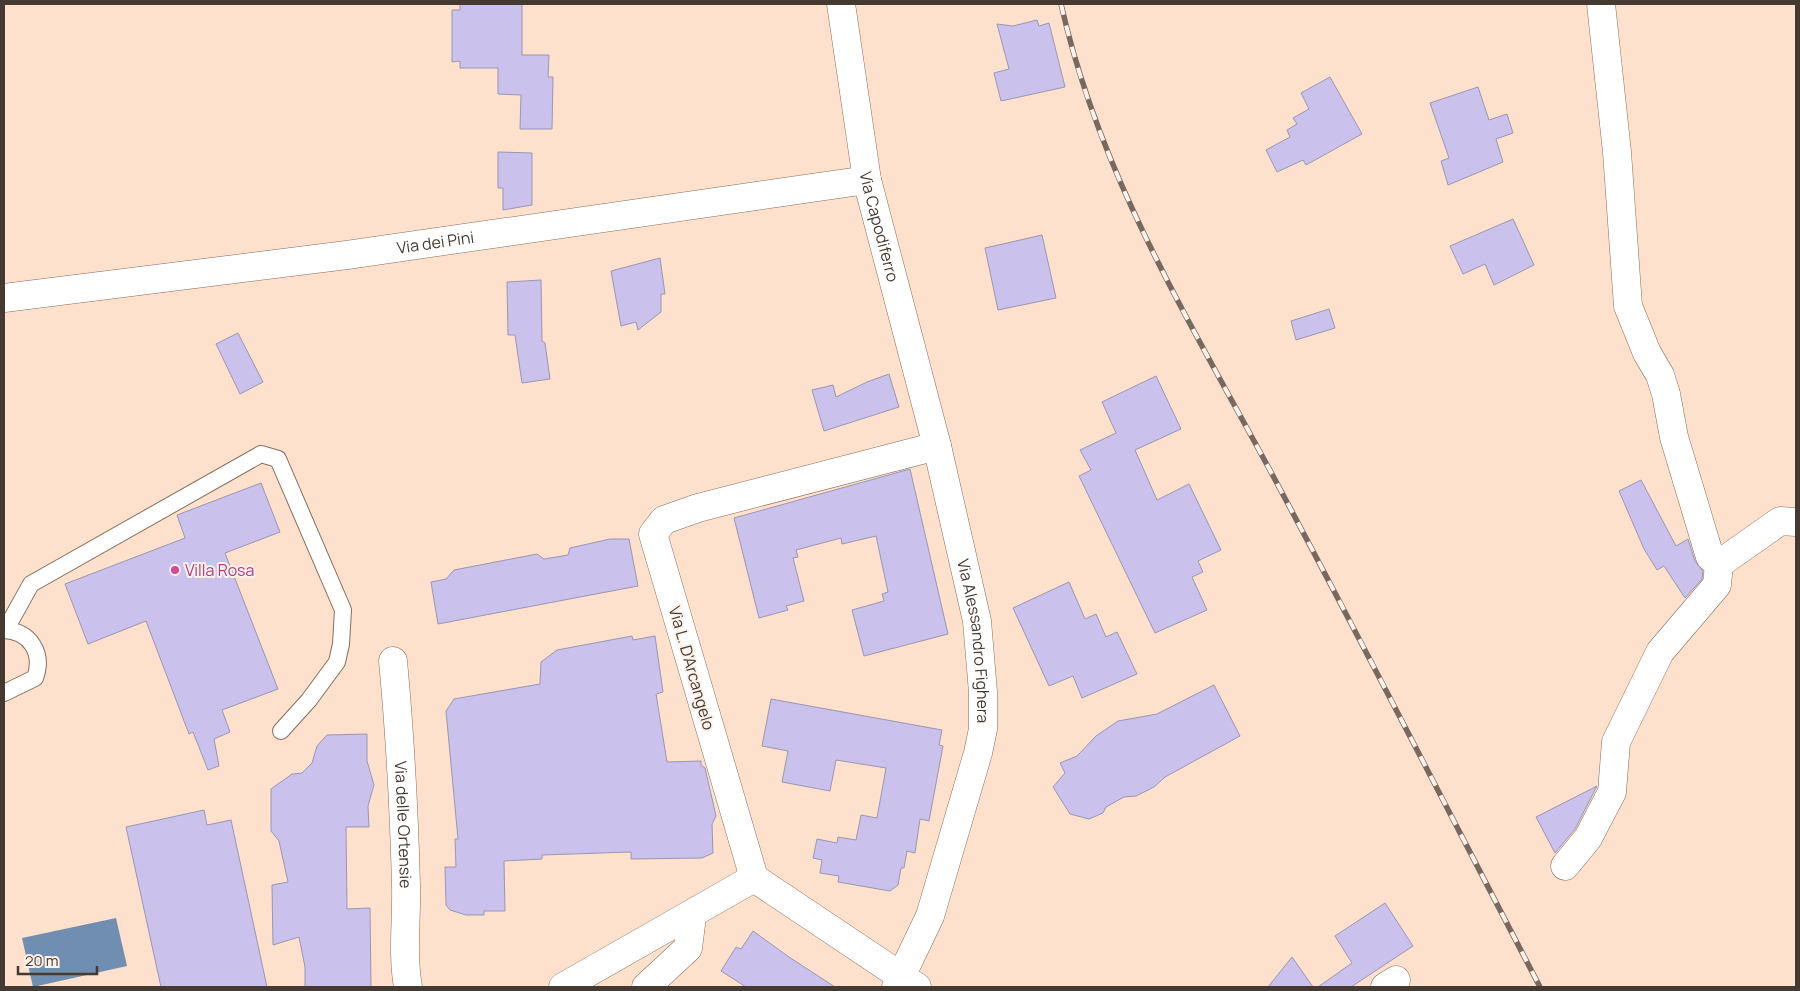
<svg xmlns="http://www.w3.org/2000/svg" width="1800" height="991" viewBox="0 0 1800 991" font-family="Manrope,sans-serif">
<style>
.water{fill:#708fb0}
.building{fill:#cac1ed;stroke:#9b96b2}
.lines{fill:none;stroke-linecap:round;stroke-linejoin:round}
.service-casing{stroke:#866e5b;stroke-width:18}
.minor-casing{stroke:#866e5b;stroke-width:29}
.service{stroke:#fff;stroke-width:16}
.minor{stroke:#fff;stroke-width:28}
.rail-casing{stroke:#78695e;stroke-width:5.5}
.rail{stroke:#fdf2ea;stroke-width:4;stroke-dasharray:11;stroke-linecap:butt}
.hotel-dot{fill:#d1479c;stroke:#fdf2ea;stroke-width:2}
.labels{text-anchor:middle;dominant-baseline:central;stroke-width:4;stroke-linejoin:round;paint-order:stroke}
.street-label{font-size:16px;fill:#443a32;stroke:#fdf2ea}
.hotel-label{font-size:16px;fill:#b23c85;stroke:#fdf2ea;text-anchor:start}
</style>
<rect width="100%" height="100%" fill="#fde1cc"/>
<path class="water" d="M 116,918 L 127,966 L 33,987 L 22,938 Z"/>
<path class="building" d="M 460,4 L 522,4 L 522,55 L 549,55 L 548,77 L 553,77 L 552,129 L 520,129 L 521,95 L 498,94 L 498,68 L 460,68 L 460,61 L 452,62 L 452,10 L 460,10 Z
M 1037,20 L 1039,26 L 1049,23 L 1065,87 L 1001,101 L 994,73 L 1009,69 L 997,24 L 1013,26 Z
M 1330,77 L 1362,134 L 1306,165 L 1303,160 L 1277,172 L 1266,150 L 1290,137 L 1287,130 L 1297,124 L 1293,118 L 1309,109 L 1301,93 Z
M 1478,87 L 1489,120 L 1507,114 L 1513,133 L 1496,139 L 1503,162 L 1448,185 L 1441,161 L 1449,158 L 1430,103 Z
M 498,152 L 532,153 L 532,205 L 503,210 L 503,188 L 498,188 Z
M 1513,219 L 1534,265 L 1494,285 L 1485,264 L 1463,274 L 1450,246 Z
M 1042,235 L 1056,298 L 998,310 L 985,248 Z
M 660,258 L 665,294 L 661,294 L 661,312 L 638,330 L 636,322 L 621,326 L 611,271 Z
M 541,280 L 542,341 L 545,343 L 550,379 L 522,383 L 515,335 L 508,335 L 507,282 Z
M 1329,309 L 1335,328 L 1296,340 L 1291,321 Z
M 238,333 L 263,382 L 240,394 L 216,344 Z
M 889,374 L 899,407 L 824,431 L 812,390 L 833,385 L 836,397 L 867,382 Z
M 1156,376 L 1181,429 L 1135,450 L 1157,500 L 1189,484 L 1221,550 L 1198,561 L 1203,572 L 1192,577 L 1207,610 L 1155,633 L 1079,476 L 1091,470 L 1080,450 L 1116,433 L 1102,402 Z
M 910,469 L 948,634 L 864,656 L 852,610 L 884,601 L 882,594 L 888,592 L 876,536 L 842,544 L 841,538 L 796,550 L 798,557 L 793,558 L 804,601 L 786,606 L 788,610 L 759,618 L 734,518 Z
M 1641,480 L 1676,546 L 1688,539 L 1695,561 L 1703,571 L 1702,579 L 1685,598 L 1664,566 L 1657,570 L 1644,549 L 1619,491 Z
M 261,483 L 280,532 L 225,553 L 278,689 L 222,710 L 230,732 L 214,739 L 219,766 L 208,770 L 193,732 L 189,734 L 146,621 L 88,644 L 65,584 L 185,538 L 177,515 Z
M 610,539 L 629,539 L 638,586 L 438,624 L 431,582 L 446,579 L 454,570 L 537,554 L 544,559 L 568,555 L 570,548 Z
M 1069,582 L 1085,619 L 1096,614 L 1106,637 L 1117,632 L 1137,674 L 1082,698 L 1073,676 L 1049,686 L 1013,608 Z
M 632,636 L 633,640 L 655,636 L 663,692 L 656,694 L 667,762 L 701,761 L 701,765 L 705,768 L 716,816 L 712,824 L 713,853 L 702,858 L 631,859 L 631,852 L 542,855 L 542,859 L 504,861 L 505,911 L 484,911 L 484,915 L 466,915 L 450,910 L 446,905 L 445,867 L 456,867 L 455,839 L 458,839 L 446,711 L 454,699 L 540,684 L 541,662 L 557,650 Z
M 1214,685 L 1240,736 L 1165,777 L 1154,787 L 1136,796 L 1124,797 L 1106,807 L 1103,813 L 1089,819 L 1070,814 L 1053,787 L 1065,773 L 1060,763 L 1077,756 L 1096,736 L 1118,721 L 1157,714 Z
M 771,699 L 942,730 L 939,745 L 943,746 L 929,821 L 920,819 L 915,853 L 907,851 L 904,868 L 901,868 L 898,885 L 890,891 L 838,882 L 839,876 L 820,873 L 822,860 L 813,858 L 817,839 L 837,843 L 838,837 L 856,840 L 861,815 L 877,818 L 886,768 L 836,760 L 830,791 L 782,782 L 788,751 L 762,746 Z
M 367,734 L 367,761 L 374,785 L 368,806 L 369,827 L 346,827 L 347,909 L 370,908 L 371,987 L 305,987 L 305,967 L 299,937 L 273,945 L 272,885 L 288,882 L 279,841 L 271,831 L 271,789 L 292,774 L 302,773 L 312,763 L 317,746 L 327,735 Z
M 1597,786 L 1575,829 L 1555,853 L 1536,817 Z
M 204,810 L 207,825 L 231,820 L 267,987 L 161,987 L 126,827 Z
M 1385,903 L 1413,946 L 1351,987 L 1318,987 L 1352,963 L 1335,936 Z
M 753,931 L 789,957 L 835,987 L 746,987 L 721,971 L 736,947 L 741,949 Z
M 1292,957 L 1313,987 L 1268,987 Z"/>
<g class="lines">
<defs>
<path id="service" d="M 6,629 L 31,584 L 261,454 L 278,459 L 343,610 L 341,644 L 337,662 L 309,700 L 281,731
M 4,630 C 30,631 44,653 35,678 L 4,693"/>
<g id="minor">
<path id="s1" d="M 841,4 L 867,180 L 937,446 L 977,621 L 983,692 L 983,729 L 978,753 L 930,916 L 896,987"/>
<path d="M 1601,4 L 1617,152 L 1628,306 L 1647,353 L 1660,375 L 1666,394 L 1674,437 L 1710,557 L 1719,564 L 1780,521 L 1796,522"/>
<path id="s2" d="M 4,298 L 347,255 L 867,180"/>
<path id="s3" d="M 393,661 C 400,735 404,810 406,885 C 407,919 402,953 408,987"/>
<path d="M 1565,866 L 1588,838 L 1612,792 L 1616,742 L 1660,652 L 1717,585 L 1719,564"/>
<path d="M 754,878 L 653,534 L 664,520 L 698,508 L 937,446"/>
<path d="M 754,878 L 917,987"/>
<path d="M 563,987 L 754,878"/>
<path d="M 646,987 L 688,948 L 692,916"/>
<path d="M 1385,987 L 1396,980"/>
</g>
</defs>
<use href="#service" class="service-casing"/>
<use href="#minor" class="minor-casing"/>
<use href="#service" class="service"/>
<use href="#minor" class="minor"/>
<defs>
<path id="rail" d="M 1061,4 C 1100,177 1189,320 1272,474 C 1363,644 1451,816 1540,987"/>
</defs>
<use href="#rail" class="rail-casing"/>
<use href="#rail" class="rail"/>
</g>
<circle class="hotel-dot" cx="175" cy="570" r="5"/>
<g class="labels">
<g class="street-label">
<text stroke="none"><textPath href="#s1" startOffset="226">Via Capodiferro</textPath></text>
<text stroke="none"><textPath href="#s2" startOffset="435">Via dei Pini</textPath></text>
<text stroke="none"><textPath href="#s1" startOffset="652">Via Alessandro Fighera</textPath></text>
<text transform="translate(692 668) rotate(74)">Via L. D'Arcangelo</text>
<text stroke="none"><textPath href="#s3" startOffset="164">Via delle Ortensie</textPath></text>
</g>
<g class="hotel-label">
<text x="185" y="570">Villa Rosa</text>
</g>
</g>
<rect width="1800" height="991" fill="none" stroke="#443a32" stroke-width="10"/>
<path d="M18 966v8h79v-8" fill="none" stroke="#443a32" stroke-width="2.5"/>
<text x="25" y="966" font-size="15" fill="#443a32" stroke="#fdf2ea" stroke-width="4" paint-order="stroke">20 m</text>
</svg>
